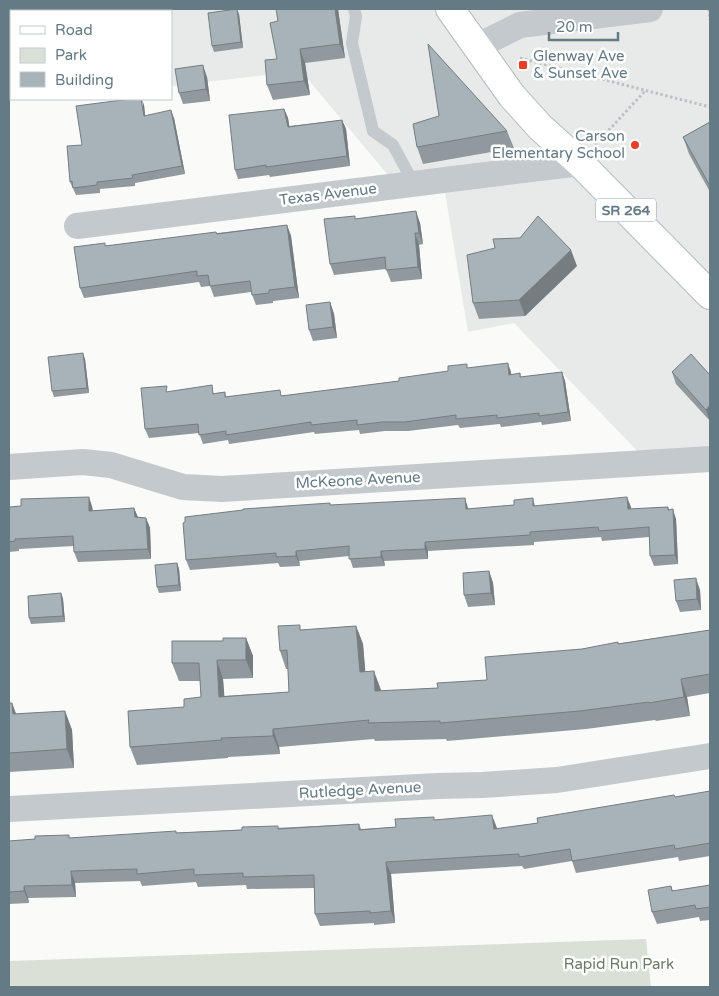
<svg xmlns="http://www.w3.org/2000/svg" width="719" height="996" viewBox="0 0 719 996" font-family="'Varela Round',sans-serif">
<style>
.built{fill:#e8eae9}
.park{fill:#dbe0d7}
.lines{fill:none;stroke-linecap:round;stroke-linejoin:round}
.primary-casing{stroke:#b4bbbe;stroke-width:30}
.path{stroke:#bdc1c3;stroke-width:3;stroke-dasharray:2.5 2.5;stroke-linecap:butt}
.service{stroke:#c3c9cc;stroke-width:12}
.minor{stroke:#c3c9cc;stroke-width:26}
.primary{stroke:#fff;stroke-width:28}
.wall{fill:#909a9e}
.shaded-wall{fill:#757d81}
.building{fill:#a7b3b8;stroke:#757d81}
.poi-dot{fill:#eb3e27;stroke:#fff;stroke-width:2}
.labels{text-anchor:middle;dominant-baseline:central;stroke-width:5;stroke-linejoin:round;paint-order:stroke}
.shield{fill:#fff;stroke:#92a2a9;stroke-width:1}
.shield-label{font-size:14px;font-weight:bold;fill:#647a84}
.poi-label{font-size:15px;fill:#647a84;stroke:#fff;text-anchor:start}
.street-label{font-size:15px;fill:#647a84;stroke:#fff}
.park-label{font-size:15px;fill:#6a7b63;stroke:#fff}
</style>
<rect width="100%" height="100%" fill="#fafaf8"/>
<path class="built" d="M 94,9 L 710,9 L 710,459 L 649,463 L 514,323 L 468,332 L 443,180 L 397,186 L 301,71 L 171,86 L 171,11 L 95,11 Z"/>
<path class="park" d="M 646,939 L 651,987 L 9,987 L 9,961 Z"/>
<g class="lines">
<defs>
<path id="primary" d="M 450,9 L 512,96 L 540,127 L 580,163 L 710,295"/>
</defs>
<use href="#primary" class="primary-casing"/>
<path class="path" d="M 709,9 L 710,20
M 520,58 L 710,107
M 595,145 L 646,90"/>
<path class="service" d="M 354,9 L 356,16 L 352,43 L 373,131 L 393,145 L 414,184"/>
<path class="minor" d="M 476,47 L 520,25 L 650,9
M 77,226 L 580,163
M 9,467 L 83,462 L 111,465 L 183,487 L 222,489 L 710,459
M 9,809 L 438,786 L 482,785 L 557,780 L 710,756"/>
<use href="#primary" class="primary"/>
</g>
<path class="wall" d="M 338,9 L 345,58 L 305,63 L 310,95 L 273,100 L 267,85 L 277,59 Z
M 239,14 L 243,48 L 214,52 L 212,46 Z
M 9,22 L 11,22 L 11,69 L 9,69 Z
M 207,77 L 210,101 L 183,104 L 179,93 Z
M 144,105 L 145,116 L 174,118 L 185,174 L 135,183 L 135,186 L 100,189 L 100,193 L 76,195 L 70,182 L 82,145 Z
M 284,109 L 288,118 L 289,126 L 342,120 L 346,129 L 350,166 L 270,177 L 269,175 L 238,179 L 235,170 Z
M 710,122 L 710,192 L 689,154 L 683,137 Z
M 507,131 L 514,148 L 423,164 L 417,147 Z
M 356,219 L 420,223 L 423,244 L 419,245 L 422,279 L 391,282 L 386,269 L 334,275 L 330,264 Z
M 287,225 L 291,236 L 299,298 L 273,301 L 273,303 L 256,305 L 251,292 L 214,297 L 210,286 L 201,287 L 199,282 L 84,298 L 80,288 L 106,246 Z
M 577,266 L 525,316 L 479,319 L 473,303 Z
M 330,302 L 334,314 L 337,338 L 313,341 L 309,330 Z
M 85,359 L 89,393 L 54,397 L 52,391 Z
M 468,368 L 511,372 L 511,375 L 520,373 L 521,377 L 562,372 L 565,381 L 571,421 L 542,425 L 541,422 L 501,427 L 500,424 L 460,428 L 458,425 L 408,431 L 385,431 L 360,434 L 359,430 L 315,434 L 314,432 L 229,444 L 228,440 L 203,444 L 199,433 L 149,438 L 145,429 L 169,392 L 215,393 L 225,392 L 226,397 L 282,396 L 399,381 Z
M 672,372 L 710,375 L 710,421 L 676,384 Z
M 533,498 L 535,506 L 631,507 L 631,509 L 668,507 L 669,510 L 676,519 L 678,564 L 654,566 L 650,556 L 649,537 L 602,541 L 601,537 L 534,542 L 534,545 L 428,551 L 428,559 L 384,561 L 385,566 L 353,568 L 349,556 L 299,561 L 300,566 L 280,567 L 278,563 L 190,570 L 186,560 L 331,505 L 468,508 L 469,509 L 514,505 Z
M 92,506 L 93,511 L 134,508 L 138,517 L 146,518 L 150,528 L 151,559 L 78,562 L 74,552 L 74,546 L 19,549 L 19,551 L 9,552 L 9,507 Z
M 177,563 L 179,569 L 181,591 L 159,593 L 157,587 Z
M 489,571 L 493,583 L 495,605 L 468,607 L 464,595 Z
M 700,590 L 701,610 L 680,612 L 676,601 Z
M 61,593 L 63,599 L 65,622 L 31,624 L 29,618 Z
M 356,626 L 363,644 L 365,672 L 381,690 L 381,691 L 438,688 L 487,680 L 582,649 L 710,630 L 710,693 L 687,697 L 690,716 L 656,721 L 655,720 L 586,729 L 447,741 L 446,739 L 375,741 L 374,739 L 279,747 L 280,754 L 228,757 L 228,758 L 137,765 L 130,747 L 184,707 L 201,697 L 200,681 L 179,681 L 172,663 L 223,641 L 246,638 L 253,656 L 253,678 L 223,679 L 224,696 L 289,692 L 288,669 L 286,669 L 280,651 L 302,630 Z
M 9,703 L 12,703 L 16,714 L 65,711 L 72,730 L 74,768 L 9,772 Z
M 710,791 L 710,856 L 679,861 L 678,857 L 576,873 L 572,861 L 524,869 L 522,866 L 391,874 L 395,923 L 374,925 L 374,923 L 320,926 L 315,914 L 314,888 L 247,889 L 246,885 L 198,887 L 196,882 L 142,886 L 140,881 L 75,883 L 76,897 L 28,898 L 29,903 L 9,904 L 9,841 L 359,824 L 361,829 L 396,827 L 435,820 L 497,828 L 497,829 L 538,823 Z
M 710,885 L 710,920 L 700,921 L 699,917 L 657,924 L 652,912 L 671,886 L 673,891 Z"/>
<path class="shaded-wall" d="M 237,9 L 239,14 L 243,48 L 241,42 Z
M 335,9 L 338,9 L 345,58 L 340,44 Z
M 300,49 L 305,63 L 310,95 L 304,81 Z
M 203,65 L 207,77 L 210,101 L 206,89 Z
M 142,99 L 144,105 L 146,124 L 144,116 Z
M 284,109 L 288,118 L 291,136 L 288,127 Z
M 171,110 L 174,118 L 185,174 L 182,166 Z
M 342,120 L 346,129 L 350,166 L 347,156 Z
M 416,211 L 420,223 L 423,244 L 419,233 Z
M 287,225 L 291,236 L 299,298 L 295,287 Z
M 415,233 L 419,245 L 422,279 L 418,267 Z
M 571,250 L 577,266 L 525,316 L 519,300 Z
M 330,302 L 334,314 L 337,338 L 333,327 Z
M 83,353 L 85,359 L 89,393 L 87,388 Z
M 508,363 L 511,372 L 512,384 L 509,375 Z
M 562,372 L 565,381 L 571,421 L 568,412 Z
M 710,405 L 710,421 L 706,410 Z
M 89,497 L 92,506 L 93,521 L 89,511 Z
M 627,497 L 631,507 L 631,519 L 628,509 Z
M 465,498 L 468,508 L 469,519 L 466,509 Z
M 134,508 L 138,518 L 135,517 Z
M 673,509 L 676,519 L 678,564 L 675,555 Z
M 146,518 L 150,528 L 151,559 L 148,549 Z
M 425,542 L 428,551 L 428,559 L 425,549 Z
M 296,551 L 299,561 L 300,566 L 296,556 Z
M 381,551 L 384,561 L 385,566 L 381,557 Z
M 177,563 L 179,569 L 181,591 L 179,585 Z
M 489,571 L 493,583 L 495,605 L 491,593 Z
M 696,578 L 700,590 L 701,610 L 697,599 Z
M 61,593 L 63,599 L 65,622 L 63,616 Z
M 356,626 L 363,644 L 367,690 L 360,672 Z
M 246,638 L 253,656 L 253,678 L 246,660 Z
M 217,660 L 223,679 L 226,715 L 219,697 Z
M 374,671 L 381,690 L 382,709 L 375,691 Z
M 681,679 L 687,697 L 690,716 L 684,697 Z
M 12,703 L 19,722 L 13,714 Z
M 65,711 L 72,730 L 74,768 L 67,749 Z
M 273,729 L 279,747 L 280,754 L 273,736 Z
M 492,815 L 497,828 L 499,841 L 494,829 Z
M 386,862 L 391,874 L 395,923 L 391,911 Z
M 71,871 L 75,883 L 76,897 L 72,885 Z
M 24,886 L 28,898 L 29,903 L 24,891 Z"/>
<path class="building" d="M 237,9 L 241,42 L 212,46 L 208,13 Z
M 276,9 L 335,9 L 340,44 L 300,49 L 304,81 L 267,85 L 265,60 L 277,59 L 270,23 L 278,21 Z
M 9,22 L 11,22 L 11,58 L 9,58 Z
M 428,44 L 507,131 L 417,147 L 413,124 L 439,116 Z
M 203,65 L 206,89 L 179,93 L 175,69 Z
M 130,99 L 141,99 L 144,116 L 171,110 L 182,166 L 132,175 L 133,178 L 97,182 L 97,185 L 73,188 L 72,181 L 70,182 L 67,146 L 82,145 L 76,106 Z
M 284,109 L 288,127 L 342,120 L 347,156 L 266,167 L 266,165 L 235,170 L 229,115 Z
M 710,122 L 710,186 L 683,137 Z
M 416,211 L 419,233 L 415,233 L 418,267 L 386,270 L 385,257 L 330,264 L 324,219 L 355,216 L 355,219 Z
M 538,216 L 571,250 L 519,300 L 473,303 L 467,255 L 495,248 L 493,239 L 520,238 Z
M 287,225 L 295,287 L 269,290 L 269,293 L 252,295 L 250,281 L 210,286 L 208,275 L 197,276 L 197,271 L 80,288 L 74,247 L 105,243 L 105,246 L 216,232 L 217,234 Z
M 330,302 L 333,327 L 309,330 L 306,305 Z
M 83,353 L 87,388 L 52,391 L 48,357 Z
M 691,354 L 710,375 L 710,405 L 706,410 L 672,372 Z
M 508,363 L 509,375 L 520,373 L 520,377 L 562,372 L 568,412 L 539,416 L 539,413 L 497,418 L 497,415 L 456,419 L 456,415 L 405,422 L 382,422 L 357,425 L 357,420 L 311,425 L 311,422 L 226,435 L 226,431 L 199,435 L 198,424 L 145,429 L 141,388 L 167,386 L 166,392 L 212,385 L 213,394 L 225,392 L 225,397 L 280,390 L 281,396 L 399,381 L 399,378 L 448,371 L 448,366 L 467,364 L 467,368 Z
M 89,497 L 89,511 L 134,508 L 135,517 L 146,518 L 148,549 L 74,552 L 73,536 L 15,539 L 15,541 L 9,542 L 9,507 L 21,506 L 21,499 Z
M 627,497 L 628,509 L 668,507 L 668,510 L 673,509 L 675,555 L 650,556 L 649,527 L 599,531 L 598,527 L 530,532 L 530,535 L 425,542 L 425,549 L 381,551 L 381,557 L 349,559 L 349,546 L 296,551 L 296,556 L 276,557 L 276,553 L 186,560 L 183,523 L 185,522 L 185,517 L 243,510 L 243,509 L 330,503 L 330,505 L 465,498 L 466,509 L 514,505 L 514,500 L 533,498 L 533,506 Z
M 177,563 L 179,585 L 157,587 L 155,565 Z
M 489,571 L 491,593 L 464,595 L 463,573 Z
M 696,578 L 697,599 L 676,601 L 674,580 Z
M 61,593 L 63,616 L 29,618 L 28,596 Z
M 300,625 L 300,630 L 356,626 L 360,672 L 374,671 L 375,691 L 438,688 L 437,683 L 487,680 L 485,657 L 582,649 L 618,642 L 618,644 L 710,630 L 710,674 L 681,679 L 684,697 L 649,703 L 649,702 L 580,711 L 440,723 L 440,721 L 368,723 L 369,720 L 273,729 L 273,736 L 221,738 L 222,740 L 130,747 L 128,711 L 184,707 L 184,699 L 201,697 L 199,663 L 172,663 L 172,641 L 223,641 L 223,638 L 246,638 L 246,660 L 217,660 L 219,697 L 289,692 L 287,650 L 280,651 L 278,626 Z
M 9,703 L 12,703 L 13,714 L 65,711 L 67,749 L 9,753 Z
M 710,791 L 710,843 L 675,849 L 674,845 L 572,861 L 570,849 L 519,857 L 519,854 L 386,862 L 391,911 L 370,913 L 370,911 L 315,914 L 314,875 L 243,877 L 243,873 L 194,875 L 194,869 L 137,874 L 137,869 L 71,871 L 72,885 L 24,886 L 24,891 L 9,892 L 9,841 L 35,839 L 35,836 L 69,835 L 69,838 L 176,831 L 176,833 L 242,830 L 242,827 L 278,826 L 278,829 L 359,824 L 359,830 L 396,827 L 395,819 L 434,817 L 434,820 L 492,815 L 494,829 L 538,823 L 537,818 L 674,795 L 675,797 Z
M 710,885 L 710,907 L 696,909 L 695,905 L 652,912 L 648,890 L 671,886 L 672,891 Z"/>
<g class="poi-dot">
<rect x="518" y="60" width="10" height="10" rx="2.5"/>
<circle cx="635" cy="145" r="5"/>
</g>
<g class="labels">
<rect class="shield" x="596" y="198.5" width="60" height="23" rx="4"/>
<g class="shield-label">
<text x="626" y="210">SR 264</text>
</g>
<g class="poi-label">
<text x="533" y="56">Glenway Ave<tspan x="533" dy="17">&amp; Sunset Ave</tspan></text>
<text x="625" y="136" text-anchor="end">Carson<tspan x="625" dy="17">Elementary School</tspan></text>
</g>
<g class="street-label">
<text transform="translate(328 194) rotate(-7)">Texas Avenue</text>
<text transform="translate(358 480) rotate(-3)">McKeone Avenue</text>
<text transform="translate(360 790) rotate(-3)">Rutledge Avenue</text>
</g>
<g class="park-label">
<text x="619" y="964">Rapid Run Park</text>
</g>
</g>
<rect width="719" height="996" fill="none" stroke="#647a84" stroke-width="20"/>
<rect x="10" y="10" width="162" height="90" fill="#ffffff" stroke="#c1cace"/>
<rect x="20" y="26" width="25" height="8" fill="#ffffff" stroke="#c1cace"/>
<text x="55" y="35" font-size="15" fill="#647a84">Road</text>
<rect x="20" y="48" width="25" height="15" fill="#dbe0d7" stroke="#c1cace"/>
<text x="55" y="60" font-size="15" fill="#647a84">Park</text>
<rect x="20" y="72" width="25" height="15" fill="#a7b3b8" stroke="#c1cace"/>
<text x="55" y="85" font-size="15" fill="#647a84">Building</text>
<path d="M549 32v8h69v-8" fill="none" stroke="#647a84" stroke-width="2.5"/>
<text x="556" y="32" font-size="15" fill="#647a84" stroke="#ffffff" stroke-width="4" paint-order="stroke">20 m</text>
</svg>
